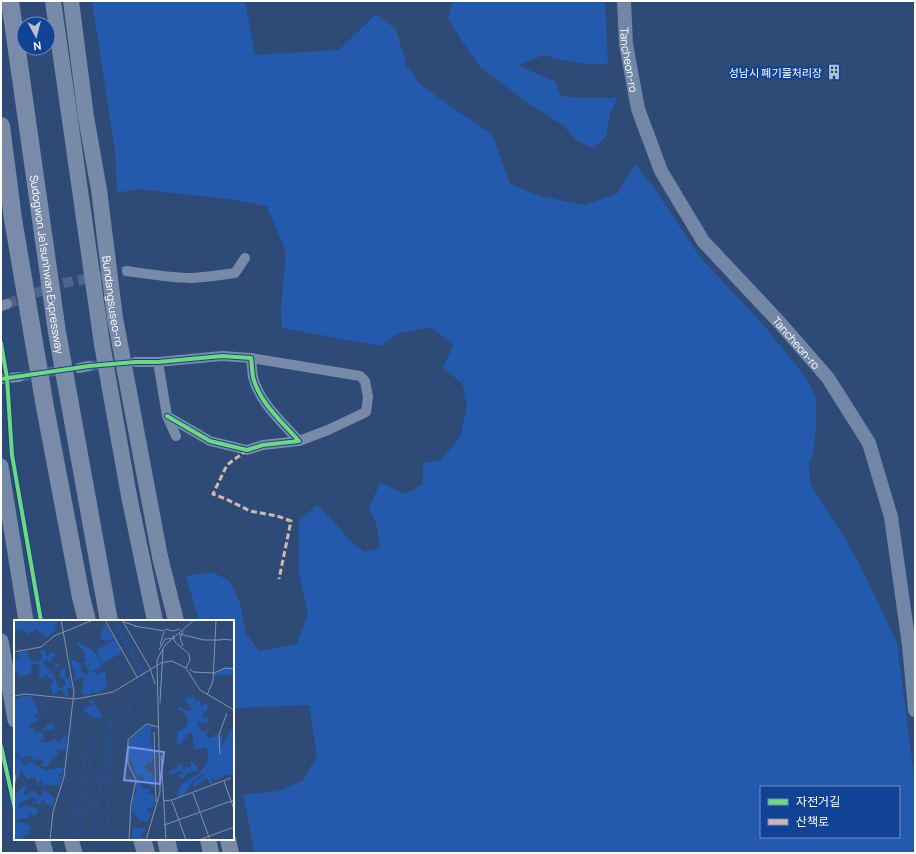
<svg xmlns="http://www.w3.org/2000/svg" width="916" height="854" viewBox="0 0 916 854" font-family="Manrope,'Noto Sans KR',sans-serif">
<style>
.green{fill:#245aad;fill-rule:evenodd}
.lines{fill:none;stroke-linecap:round;stroke-linejoin:round}
.minor-tunnel{stroke:#4d658b;stroke-width:10;stroke-dasharray:10 5;stroke-linecap:butt}
.minor{stroke:#778ba9;stroke-width:10}
.secondary{stroke:#7286a6;stroke-width:14}
.primary{stroke:#758aa7;stroke-width:15}
.trunk{stroke:#778aa8;stroke-width:16}
.motorway{stroke:#798ba9;stroke-width:18}
.quiet{stroke:#d1b7ad;stroke-width:3;stroke-dasharray:6 3;stroke-linecap:butt}
.cycleway-casing{stroke:#104395;stroke-width:6}
.cycleway{stroke:#71d979;stroke-width:4}
.labels{text-anchor:middle;dominant-baseline:central;stroke-width:4;stroke-linejoin:round;paint-order:stroke}
.street-label{font-size:11px;fill:#fff;stroke:#104395}
.poi-label{font-size:11px;fill:#fff;stroke:#104395;text-anchor:end}
.inset-river{fill:none;stroke:#294f8b;stroke-width:2}
.inset-road{fill:none;stroke:#8292ad;stroke-width:1}
.view{fill:#7795e8;fill-opacity:0.15;stroke:#7795e8;stroke-width:2}
.inset-edge{fill:none;stroke:#fff;stroke-width:2}
</style>
<rect width="100%" height="100%" fill="#2e4a77"/>
<path class="green" d="M 92,1 L 245,1 L 255,55 L 339,50 L 376,14 L 396,29 L 406,65 L 421,85 L 450,106 L 492,134 L 510,184 L 541,196 L 583,205 L 617,194 L 635,164 L 654,188 L 700,257 L 766,328 L 804,375 L 816,397 L 816,431 L 813,451 L 809,464 L 810,484 L 844,537 L 862,569 L 897,643 L 915,784 L 915,853 L 255,853 L 243,795 L 279,791 L 302,781 L 317,756 L 309,705 L 233,708 L 233,621 L 199,621 L 186,576 L 212,572 L 230,581 L 240,603 L 246,634 L 259,651 L 297,644 L 308,613 L 299,574 L 299,521 L 317,505 L 331,518 L 350,541 L 364,552 L 380,548 L 376,523 L 369,508 L 380,483 L 406,494 L 423,484 L 423,463 L 440,460 L 460,438 L 467,407 L 462,383 L 443,368 L 453,345 L 431,327 L 397,334 L 381,346 L 282,328 L 281,310 L 286,252 L 267,206 L 228,199 L 138,189 L 117,193 L 115,151 ZM 761,787 L 899,787 L 899,837 L 761,837 Z
M 453,1 L 605,1 L 608,64 L 587,64 L 563,60 L 543,55 L 518,65 L 535,73 L 556,82 L 560,96 L 582,98 L 617,98 L 610,114 L 606,137 L 593,148 L 576,140 L 563,125 L 532,106 L 480,67 L 462,41 L 448,19 Z"/>
<g class="lines">
<path class="minor-tunnel" d="M 7,304 L 59,284 L 127,271
M 89,366 L 129,363
M 19,377 L 68,369"/>
<path class="minor" d="M 127,271 C 148,274 170,278 192,278 C 206,277 221,275 235,273 L 245,258
M 1,306 L 7,304
M 251,358 L 360,376 L 365,381 L 368,397 L 366,412 L 328,430 L 299,441
M 135,362 L 158,362 L 222,356 L 251,358 C 252,365 252,371 253,377 C 259,402 282,422 299,441 L 263,445 L 247,450 L 210,441 L 167,416
M 158,362 L 167,416 L 176,436
M 79,368 L 89,366
M 1,379 L 19,377"/>
<path class="secondary" id="s1" d="M 624,1 L 626,44 L 638,109 L 661,171 L 703,241 L 780,323 L 828,378 L 869,443 L 891,517 L 909,645 L 915,710"/>
<path class="primary" d="M 1,466 L 26,621
M 1,641 L 15,720
M 42,839 L 46,853
M 71,839 L 75,853"/>
<g class="trunk">
<path d="M 53,1 L 102,344 L 129,496 L 155,621"/>
<path id="s2" d="M 71,1 L 86,117 L 99,190 L 115,318 L 160,557 L 176,621"/>
<path d="M 208,839 L 211,853"/>
<path d="M 228,839 L 231,853"/>
</g>
<g class="motorway">
<path id="s3" d="M 10,1 L 57,332 L 109,621"/>
<path d="M 1,126 L 13,219 L 45,407 L 81,597 L 87,621"/>
<path d="M 142,839 L 146,853"/>
<path d="M 166,839 L 169,853"/>
</g>
<path class="quiet" d="M 247,450 L 227,465 L 213,494 L 226,499 L 250,511 L 277,516 L 291,521 L 279,579"/>
<defs>
<path id="cycleway" d="M 1,343 L 7,378 L 12,455 L 41,621
M 1,379 L 89,366 L 135,362 L 158,362 L 222,356 L 251,358 C 252,365 252,371 253,377 C 259,402 282,422 299,441 L 263,445 L 247,450 L 210,441 L 167,416
M 1,746 L 15,809"/>
</defs>
<use href="#cycleway" class="cycleway-casing"/>
<use href="#cycleway" class="cycleway"/>
</g>
<defs>
<symbol id="building-bare" viewBox="-9 -9 18 18"><path d="M-4-6H4V6H1V3H-1V6H-4ZM-2.5-4.3h1.7v1.8h-1.7ZM.8-4.3h1.7v1.8H.8ZM-2.5-1h1.7V.8h-1.7ZM.8-1h1.7V.8H.8Z" fill="#b6c0cf" stroke="#104395" stroke-width="2.5" paint-order="stroke"/></symbol>
</defs>
<g fill-rule="evenodd">
<use href="#building-bare" x="823" y="61" width="22" height="22"/>
</g>
<g class="labels">
<g class="street-label">
<text stroke="none"><textPath href="#s1" startOffset="59">Tancheon-ro</textPath></text>
<text stroke="none"><textPath href="#s3" startOffset="266">Sudogwon Je1sunhwan Expressway</textPath></text>
<text stroke="none"><textPath href="#s2" startOffset="303">Bundangsuseo-ro</textPath></text>
<text stroke="none"><textPath href="#s1" startOffset="395">Tancheon-ro</textPath></text>
</g>
<g class="poi-label">
<text x="822" y="72">성남시 폐기물처리장</text>
</g>
</g>
<g transform="translate(14 620)">
<rect width="220" height="220" fill="#2e4a77"/>
<path d="M 0,0 L 45,0 L 40,8 L 42,10 L 33,17 L 21,9 L 19,11 L 21,14 L 16,11 L 13,16 L 11,11 L 0,9 ZM 91,3 L 100,18 L 95,21 L 86,19 L 85,22 ZM 101,20 L 107,29 L 106,34 L 88,43 L 82,30 ZM 62,23 L 63,22 L 66,23 L 79,31 L 87,42 L 87,48 L 77,51 L 84,54 L 78,56 L 91,51 L 93,65 L 85,73 L 80,74 L 78,69 L 78,74 L 69,75 L 68,69 L 72,66 L 68,66 L 70,59 L 68,57 L 61,61 L 61,73 L 61,56 L 56,38 L 67,44 L 67,53 L 74,54 L 75,50 L 70,42 L 73,40 L 69,37 L 71,33 ZM 26,29 L 31,31 L 33,36 L 39,32 L 42,34 L 37,39 L 39,43 L 32,40 L 29,42 L 37,52 L 43,47 L 43,45 L 40,44 L 42,42 L 46,45 L 38,53 L 45,68 L 51,66 L 51,61 L 45,56 L 47,50 L 52,46 L 51,58 L 55,58 L 55,53 L 59,72 L 57,68 L 53,68 L 55,75 L 51,76 L 49,71 L 44,69 L 43,75 L 38,74 L 37,64 L 40,60 L 32,57 L 37,52 L 26,59 L 20,59 L 25,58 L 26,48 L 24,44 L 18,44 L 17,54 L 8,56 L 4,55 L 3,50 L 0,52 L 0,39 L 6,39 L 3,35 L 4,33 L 12,31 L 18,42 L 23,42 L 28,38 ZM 220,47 L 220,55 L 200,56 L 200,53 L 210,48 ZM 171,74 L 177,78 L 180,76 L 181,82 L 186,81 L 187,86 L 193,83 L 194,89 L 188,96 L 189,99 L 197,97 L 191,103 L 188,101 L 190,104 L 183,101 L 185,109 L 190,112 L 197,108 L 192,114 L 194,118 L 200,117 L 201,115 L 207,116 L 209,110 L 207,128 L 217,109 L 220,111 L 220,156 L 214,154 L 201,161 L 198,157 L 196,159 L 201,164 L 197,166 L 193,158 L 180,167 L 179,163 L 188,156 L 188,158 L 190,153 L 179,161 L 170,175 L 165,176 L 163,175 L 167,164 L 185,154 L 194,141 L 193,127 L 181,130 L 178,113 L 170,115 L 173,117 L 169,119 L 168,125 L 163,124 L 163,112 L 172,107 L 174,99 L 170,92 L 163,89 L 166,87 L 171,91 L 179,90 L 171,80 L 175,78 ZM 10,76 L 17,76 L 25,93 L 19,97 L 27,99 L 15,105 L 20,110 L 19,113 L 27,112 L 34,104 L 39,103 L 40,105 L 39,110 L 32,109 L 28,111 L 30,117 L 23,125 L 29,121 L 32,123 L 42,119 L 45,123 L 51,115 L 53,118 L 50,123 L 54,123 L 51,131 L 42,129 L 41,131 L 46,136 L 40,136 L 33,147 L 28,145 L 30,142 L 27,139 L 20,142 L 14,138 L 18,139 L 18,136 L 11,136 L 13,138 L 10,141 L 11,138 L 4,138 L 9,139 L 8,144 L 12,146 L 14,143 L 17,145 L 15,141 L 31,150 L 50,147 L 49,152 L 43,155 L 48,156 L 46,165 L 30,165 L 27,163 L 28,159 L 24,163 L 19,155 L 19,161 L 18,158 L 13,159 L 6,149 L 6,157 L 0,161 L 0,137 L 3,139 L 4,136 L 3,134 L 2,137 L 0,135 L 0,79 ZM 78,80 L 87,94 L 86,99 L 74,94 L 69,89 L 79,84 L 74,81 ZM 131,105 L 138,107 L 136,113 L 140,133 L 137,136 L 140,136 L 137,143 L 134,142 L 130,147 L 141,157 L 142,166 L 139,168 L 134,164 L 136,161 L 131,162 L 127,155 L 122,155 L 114,135 L 115,121 ZM 176,140 L 184,148 L 184,151 L 172,153 L 169,160 L 164,155 L 169,154 L 168,151 L 156,154 L 155,151 L 165,148 L 160,144 L 168,145 L 170,150 L 172,146 L 177,148 ZM 123,156 L 128,162 L 126,164 L 128,168 L 136,169 L 133,174 L 138,173 L 140,178 L 140,186 L 132,189 L 138,193 L 133,202 L 125,200 L 118,190 L 119,175 L 122,175 L 122,159 L 126,159 ZM 7,165 L 12,167 L 10,173 L 7,173 L 11,176 L 19,170 L 26,177 L 30,170 L 41,178 L 39,187 L 31,183 L 29,178 L 26,185 L 22,182 L 19,183 L 18,181 L 24,181 L 18,177 L 5,184 L 7,190 L 9,185 L 22,188 L 25,192 L 19,196 L 16,193 L 14,199 L 8,198 L 1,202 L 11,203 L 17,207 L 14,215 L 9,216 L 10,220 L 0,220 L 0,174 L 9,167 ZM 119,207 L 132,209 L 126,216 L 130,217 L 129,220 L 117,219 L 120,218 L 118,217 Z" fill="#245aad"/>
<path d="M 97,0 L 106,5 L 126,44 L 133,47 L 126,46 L 132,54 L 132,65 L 119,84 L 108,109 L 104,127 L 106,208 L 109,220 L 106,220 L 105,210 L 104,112 L 116,83 L 127,67 L 130,59 Z" fill="#294f8b"/>
<path class="inset-river" d="M 113,0 L 148,8M 158,8 L 174,2M 0,73 L 11,71 L 22,74M 24,77 L 32,92 L 55,93M 58,94 L 87,101 L 95,91 L 116,84M 3,134 L 6,138 L 26,141M 77,148 L 93,150 L 96,153M 7,158 L 13,165 L 26,164 L 36,170M 68,162 L 72,132M 45,179 L 50,175 L 59,96M 69,190 L 63,189 L 63,184 L 82,187 L 83,189M 63,192 L 64,199 L 68,202M 61,220 L 62,208M 65,220 L 80,117 L 91,116 L 97,119M 79,220 L 96,99M 93,220 L 97,102"/>
<path class="inset-road" d="M 91,0 L 123,57M 108,0 L 136,48 L 141,64M 110,2 L 122,6M 120,6 L 151,11M 151,9 L 159,11 L 166,9M 165,14 L 190,20 L 207,20M 159,15 L 161,22 L 175,34 L 176,40 L 172,48M 206,19 L 218,20M 146,25 L 150,12M 169,26 L 166,18 L 169,11M 145,30 L 151,19 L 160,18M 0,32 L 27,27 L 40,16 L 79,0M 176,49 L 179,52 L 200,53 L 211,48 L 220,49M 193,75 L 199,61 L 202,0M 0,76 L 11,74 L 62,79 L 99,72 L 147,43 L 158,41 L 172,48 L 186,70 L 220,90M 146,83 L 149,29M 140,112 L 142,182M 206,134 L 205,114 L 213,93M 147,135 L 152,220M 210,161 L 220,189M 0,168 L 2,155M 179,173 L 196,220M 149,181 L 158,180 L 217,158M 158,181 L 172,220M 150,205 L 220,180M 36,220 L 39,192 L 50,157 L 60,72 L 47,0M 115,220 L 117,184 L 122,160 L 114,143 L 114,120 L 132,104 L 144,107M 132,220 L 146,172 L 143,40 L 151,25 L 180,0M 185,220 L 220,207"/>
<path class="view" d="M 114,127 L 150,132 L 146,164 L 110,160 Z"/>
<rect width="220" height="220" class="inset-edge"/>
</g>
<rect width="916" height="854" fill="none" stroke="#ffffff" stroke-width="4"/>
<rect x="760" y="786" width="140" height="52" fill="#104395" stroke="#708ebf"/>
<rect x="768" y="799" width="20" height="6" fill="#71d979" stroke="#708ebf"/>
<text x="796" y="806" font-size="12" fill="#ffffff">자전거길</text>
<rect x="768" y="819" width="20" height="6" fill="#d1b7ad" stroke="#708ebf"/>
<text x="796" y="826" font-size="12" fill="#ffffff">산책로</text>
<g transform="translate(36 36) rotate(173)"><circle r="19" fill="#104395" stroke="#708ebf"/>
<path d="M0-3L7 15L0 10L-7 15Z" fill="#b6c0cf"/>
<text y="-6" font-size="11" font-weight="bold" text-anchor="middle" fill="#ffffff">N</text>
</g>
</svg>
